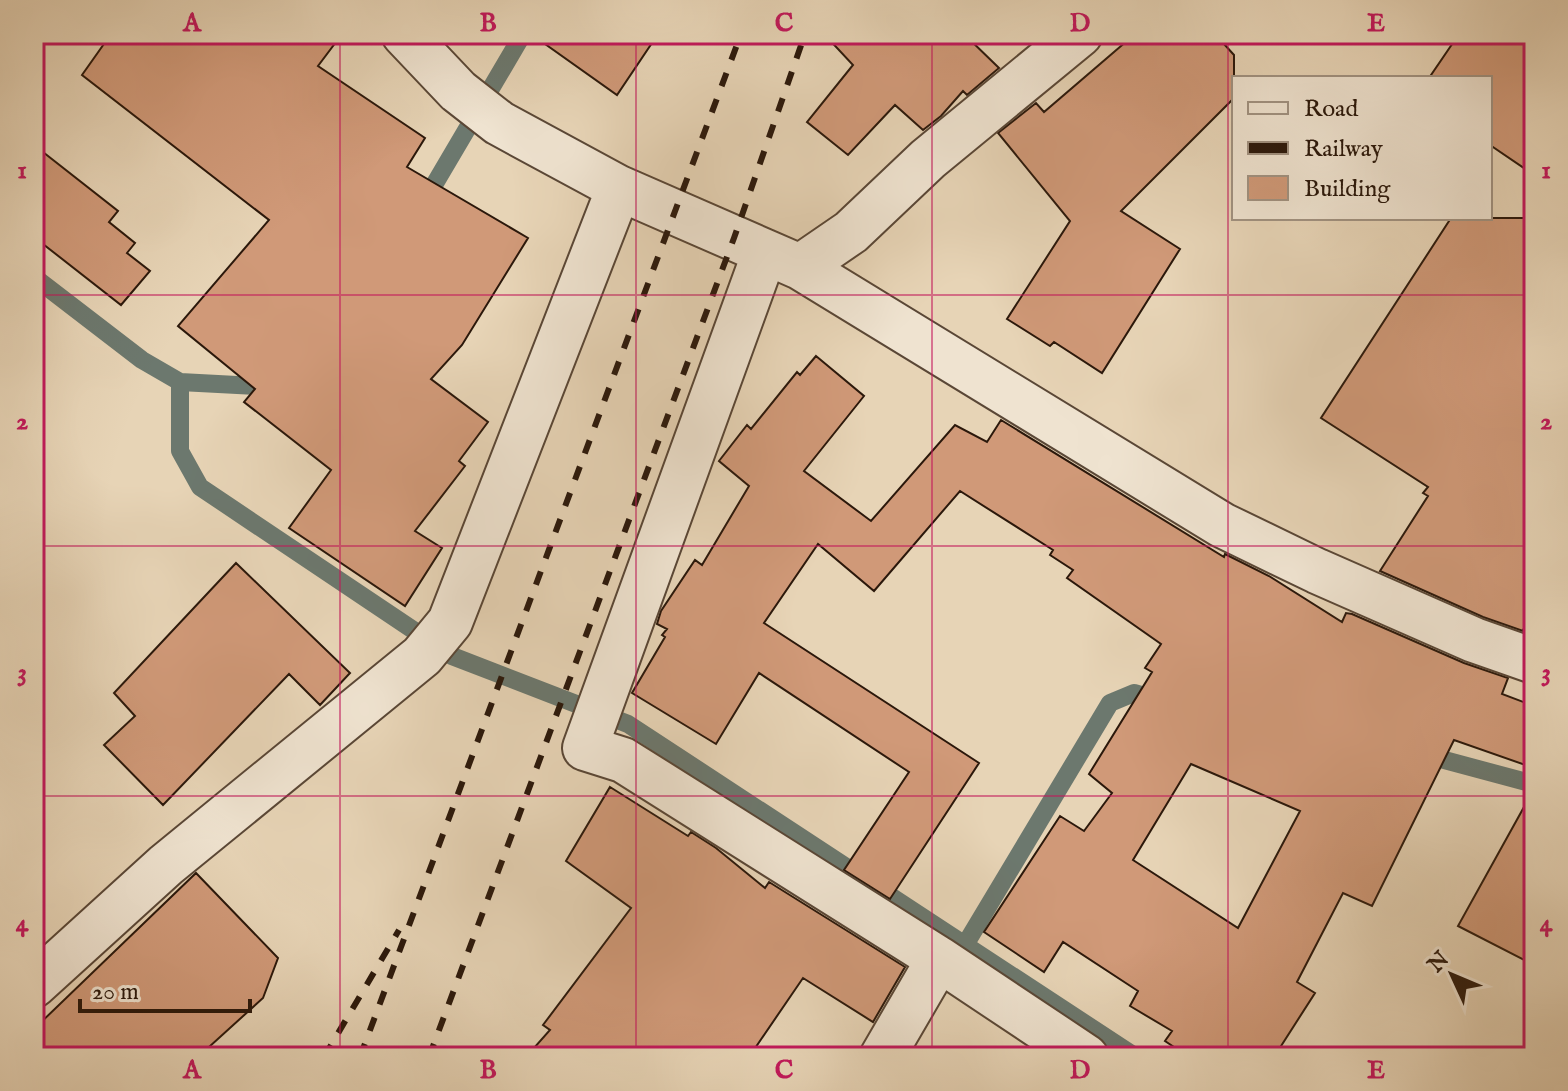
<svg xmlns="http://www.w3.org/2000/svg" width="1568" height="1091" viewBox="0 0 1568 1091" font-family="'IM FELL English',serif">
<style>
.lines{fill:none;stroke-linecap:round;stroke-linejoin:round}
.stream{stroke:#6c786e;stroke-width:18}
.building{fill:#d09978;stroke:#2b180b;stroke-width:2;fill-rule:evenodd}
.minor-casing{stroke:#5a4736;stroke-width:48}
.minor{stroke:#efe3d0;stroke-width:44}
.rail{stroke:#2b180b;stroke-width:6;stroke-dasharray:14 14;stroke-linecap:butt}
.grid{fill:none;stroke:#c2185b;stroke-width:2;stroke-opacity:0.55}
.neatline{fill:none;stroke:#c2185b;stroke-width:3}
.grid-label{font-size:26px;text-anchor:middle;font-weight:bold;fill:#c2185b}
</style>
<rect width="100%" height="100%" fill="#e7d4b6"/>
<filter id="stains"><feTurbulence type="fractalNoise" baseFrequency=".0025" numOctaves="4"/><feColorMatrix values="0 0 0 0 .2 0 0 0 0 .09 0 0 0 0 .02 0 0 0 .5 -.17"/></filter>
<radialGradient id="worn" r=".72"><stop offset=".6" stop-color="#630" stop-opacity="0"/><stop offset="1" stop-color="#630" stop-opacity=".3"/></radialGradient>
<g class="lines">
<path class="stream" d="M 424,202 L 523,34
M 34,277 L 142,360 L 180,382 L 273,387
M 180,382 L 180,451 L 200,487 L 452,656 L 628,724 L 1136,1057
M 1422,754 L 1534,784
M 965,945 L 1110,703 L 1134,693 L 1162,701"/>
</g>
<path class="building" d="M 111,34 L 342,34 L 318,66 L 425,138 L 407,167 L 528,238 L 462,345 L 431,379 L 488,422 L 459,461 L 465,466 L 415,531 L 442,548 L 405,606 L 289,528 L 331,470 L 244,402 L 255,389 L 178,326 L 269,220 L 82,75 Z
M 531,34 L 658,34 L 617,95 Z
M 824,34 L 964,34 L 999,68 L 967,95 L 963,91 L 941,116 L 923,130 L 895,105 L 848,155 L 807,122 L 853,65 Z
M 1135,34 L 1215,34 L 1234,55 L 1234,98 L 1121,211 L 1180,249 L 1102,373 L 1054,342 L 1050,346 L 1007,319 L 1070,221 L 998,133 L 1036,103 L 1044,112 Z
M 1459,34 L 1534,34 L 1534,175 L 1490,145 L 1490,78 L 1429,78 Z
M 34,145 L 118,211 L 109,222 L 135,243 L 127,253 L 150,271 L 121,305 L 34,237 Z
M 1451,218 L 1534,218 L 1534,598 L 1523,631 L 1483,617 L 1380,571 L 1428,496 L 1423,493 L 1428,487 L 1321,418 Z
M 816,356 L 864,396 L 804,471 L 871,521 L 955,425 L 987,442 L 1001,420 L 1224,557 L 1225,554 L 1269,576 L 1342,622 L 1346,613 L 1352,614 L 1464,663 L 1508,678 L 1502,694 L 1534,706 L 1534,768 L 1454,740 L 1372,906 L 1343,893 L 1297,982 L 1315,993 L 1274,1057 L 1189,1057 L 1165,1041 L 1172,1031 L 1130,1006 L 1138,991 L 1063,942 L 1044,972 L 984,932 L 1060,816 L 1084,831 L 1112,793 L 1089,774 L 1152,672 L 1145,668 L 1161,644 L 1067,578 L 1073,570 L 1050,555 L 1053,550 L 960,491 L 874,591 L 818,544 L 764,623 L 979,763 L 890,899 L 844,870 L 909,772 L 759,673 L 716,744 L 632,693 L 665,637 L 662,635 L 667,629 L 657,624 L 661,611 L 695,560 L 702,565 L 749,486 L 719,461 L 747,425 L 751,429 L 797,372 L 800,375 ZM 1191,764 L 1300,811 L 1238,928 L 1133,860 Z
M 236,563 L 350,673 L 320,705 L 289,674 L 163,805 L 104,745 L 135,716 L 114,693 Z
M 610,787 L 688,836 L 691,832 L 716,848 L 765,888 L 769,882 L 905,967 L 873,1022 L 803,978 L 749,1057 L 526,1057 L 550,1030 L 543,1025 L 631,908 L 566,861 Z
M 1534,789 L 1534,965 L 1458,926 Z
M 196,873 L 278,958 L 263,998 L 198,1057 L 34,1057 L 34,1029 Z"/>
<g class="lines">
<defs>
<path id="minor" d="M 404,34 L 458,91 L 499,123 L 619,188 L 800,267 L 1222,525 L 1317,571 L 1474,640 L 1534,661
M 765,252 L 585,748 L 623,760 L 939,959 L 1086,1057
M 800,267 L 851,232 L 928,159 L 1080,34
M 34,985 L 166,865 L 422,656 L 450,622 L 619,188
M 882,1057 L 939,959"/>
</defs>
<use href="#minor" class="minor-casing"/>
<use href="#minor" class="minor"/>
<path class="rail" d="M 324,1057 L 399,930
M 360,1057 L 741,34
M 429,1057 L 734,238 L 805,34"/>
</g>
<path class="grid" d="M 340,34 L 340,1057M 636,34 L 636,1057M 932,34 L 932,1057M 1228,34 L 1228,1057M 34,295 L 1534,295M 34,546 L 1534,546M 34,796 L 1534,796"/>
<rect width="1568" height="1091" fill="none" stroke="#e7d4b6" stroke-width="88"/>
<rect x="1232" y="76" width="260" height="144" fill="#efe3d0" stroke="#a19281" stroke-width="2"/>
<rect x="1248" y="102" width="40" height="12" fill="#efe3d0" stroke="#a19281" stroke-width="2"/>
<text x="1304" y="116" font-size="24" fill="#2b180b">Road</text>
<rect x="1248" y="142" width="40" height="12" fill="#2b180b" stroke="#a19281" stroke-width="2"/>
<text x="1304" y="156" font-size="24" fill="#2b180b">Railway</text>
<rect x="1248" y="176" width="40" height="24" fill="#d09978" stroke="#a19281" stroke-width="2"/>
<text x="1304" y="196" font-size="24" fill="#2b180b">Building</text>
<g transform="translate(1452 975) rotate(314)" stroke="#efe3d0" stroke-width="6" paint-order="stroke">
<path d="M0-6L14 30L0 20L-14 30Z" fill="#2b180b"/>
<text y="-12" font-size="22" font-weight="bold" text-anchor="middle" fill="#2b180b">N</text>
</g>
<path d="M80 999v12h170v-12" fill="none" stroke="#2b180b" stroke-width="4"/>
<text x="92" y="999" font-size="24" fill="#2b180b" stroke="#efe3d0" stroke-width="6" paint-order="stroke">20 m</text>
<rect x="44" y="44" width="1480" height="1003" class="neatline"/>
<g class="grid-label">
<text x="192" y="31">A</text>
<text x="488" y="31">B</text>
<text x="784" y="31">C</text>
<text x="1080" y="31">D</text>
<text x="1376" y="31">E</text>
<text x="22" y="178">1</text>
<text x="1546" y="178">1</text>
<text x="22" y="429">2</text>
<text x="1546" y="429">2</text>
<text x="22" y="680">3</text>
<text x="1546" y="680">3</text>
<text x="22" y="931">4</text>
<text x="1546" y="931">4</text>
<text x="192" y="1078">A</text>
<text x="488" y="1078">B</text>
<text x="784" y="1078">C</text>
<text x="1080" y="1078">D</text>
<text x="1376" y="1078">E</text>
</g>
<rect width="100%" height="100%" filter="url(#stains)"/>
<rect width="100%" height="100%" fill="url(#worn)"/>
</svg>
